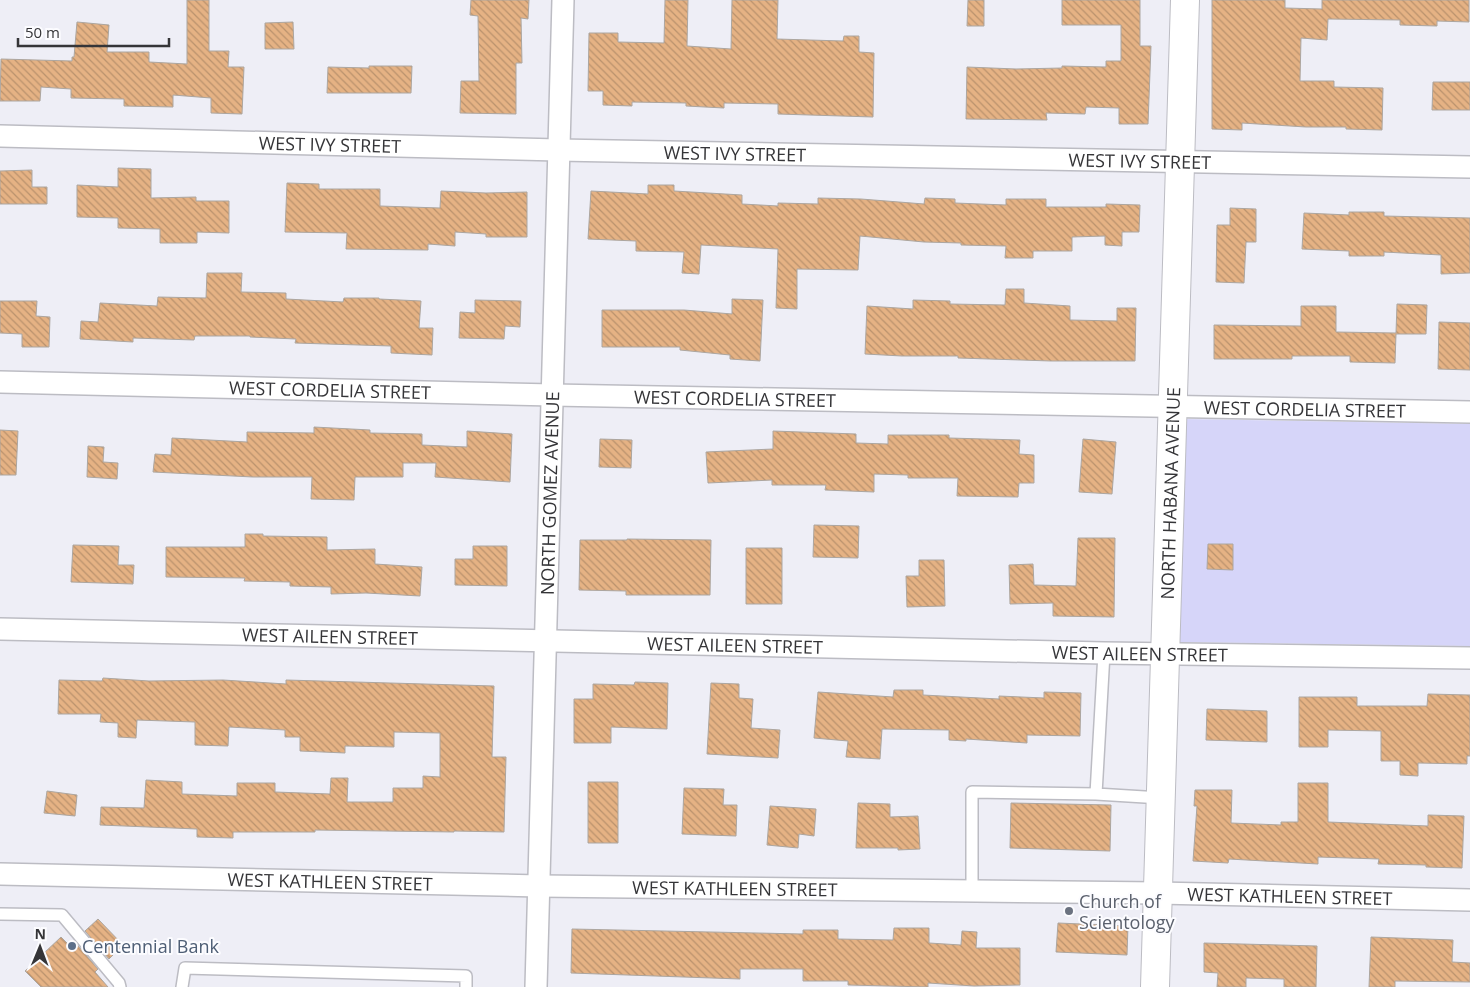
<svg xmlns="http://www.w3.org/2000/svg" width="1470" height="987" viewBox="0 0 1470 987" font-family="'Open Sans',sans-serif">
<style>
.green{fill:#d6d5f9}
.building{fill:url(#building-back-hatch);stroke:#aca6a0}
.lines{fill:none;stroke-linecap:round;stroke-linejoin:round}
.lane-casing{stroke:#bcbcc3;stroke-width:14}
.street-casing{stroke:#bcbcc3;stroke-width:24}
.secondary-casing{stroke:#bcbcc3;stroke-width:30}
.lane{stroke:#fff;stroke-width:11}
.street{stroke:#fff;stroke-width:21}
.secondary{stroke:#fff;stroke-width:28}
.worship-dot{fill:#6b7280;stroke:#fcfcff;stroke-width:2}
.service-dot{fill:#5c6f8a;stroke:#fcfcff;stroke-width:2}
.labels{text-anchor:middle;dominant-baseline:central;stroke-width:4;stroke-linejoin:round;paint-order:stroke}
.street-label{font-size:18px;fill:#353538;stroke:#fcfcff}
.worship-label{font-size:18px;fill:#5b616d;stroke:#fcfcff;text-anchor:start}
.service-label{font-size:18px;fill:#4e5e75;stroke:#fcfcff;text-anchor:start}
</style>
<defs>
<pattern id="building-back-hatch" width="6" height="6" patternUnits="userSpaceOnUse" patternTransform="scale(1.25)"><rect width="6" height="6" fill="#e5b284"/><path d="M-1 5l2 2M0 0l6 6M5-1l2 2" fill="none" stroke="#ba926d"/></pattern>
</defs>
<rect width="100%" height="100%" fill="#eeeef6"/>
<path class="green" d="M 1183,419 L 1470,424 L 1470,646 L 1176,642 Z"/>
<path class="building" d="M 187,0 L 209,0 L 209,51 L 229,51 L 228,67 L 244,67 L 242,114 L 211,113 L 211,98 L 173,95 L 173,107 L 124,106 L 124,99 L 71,98 L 71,89 L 41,87 L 40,101 L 0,101 L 1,59 L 72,61 L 72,57 L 74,57 L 77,22 L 109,25 L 107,52 L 149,52 L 149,62 L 187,64 Z
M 471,0 L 529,0 L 528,19 L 521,18 L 522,63 L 516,63 L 516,114 L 460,113 L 461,81 L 479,81 L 478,16 L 470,15 Z
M 665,0 L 688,0 L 687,46 L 731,49 L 732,0 L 778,0 L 777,39 L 843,41 L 844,36 L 859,36 L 859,52 L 874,53 L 873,117 L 778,114 L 778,104 L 724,103 L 724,108 L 686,106 L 686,103 L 632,102 L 632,106 L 603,105 L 603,91 L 588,91 L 589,33 L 618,33 L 618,42 L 664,43 Z
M 968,0 L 984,0 L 984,26 L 967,26 Z
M 1062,0 L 1140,0 L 1140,46 L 1151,46 L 1148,124 L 1119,124 L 1119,108 L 1086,107 L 1085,114 L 1046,113 L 1047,120 L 966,119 L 967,67 L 1016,69 L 1062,68 L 1062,66 L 1106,67 L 1106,61 L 1121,61 L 1121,25 L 1062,25 Z
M 1212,0 L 1285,0 L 1285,8 L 1322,9 L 1322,0 L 1469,0 L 1469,22 L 1437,21 L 1437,26 L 1400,25 L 1400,20 L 1328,19 L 1327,40 L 1301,38 L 1300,81 L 1334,81 L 1334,87 L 1383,88 L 1382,130 L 1346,129 L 1346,127 L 1306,127 L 1242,123 L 1242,130 L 1212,129 Z
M 293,22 L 294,49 L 265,49 L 265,23 Z
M 369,66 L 412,66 L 411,93 L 327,93 L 328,67 L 369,68 Z
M 1433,82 L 1470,82 L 1470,110 L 1432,110 Z
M 118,168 L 151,169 L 151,198 L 196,197 L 196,201 L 229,201 L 229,233 L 197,232 L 197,243 L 160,243 L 160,229 L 118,228 L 118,218 L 77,217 L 77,185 L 118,187 Z
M 32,170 L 32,187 L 47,187 L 47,204 L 0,204 L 0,171 Z
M 287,183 L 319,184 L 319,189 L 380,189 L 380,206 L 440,208 L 441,191 L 486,193 L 527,192 L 527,237 L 486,237 L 486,234 L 455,232 L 455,246 L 428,244 L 428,250 L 346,249 L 347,233 L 285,232 Z
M 648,185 L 674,185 L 674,191 L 742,195 L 742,204 L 778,206 L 778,203 L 818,204 L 818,198 L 861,199 L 924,204 L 925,198 L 955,199 L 955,203 L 1006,205 L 1006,199 L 1046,199 L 1046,207 L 1106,207 L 1106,204 L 1140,205 L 1139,232 L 1122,232 L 1122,246 L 1105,245 L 1105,236 L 1072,237 L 1072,251 L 1033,251 L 1033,258 L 1005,258 L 1006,246 L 961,245 L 961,243 L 924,242 L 860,236 L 858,270 L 797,269 L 797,309 L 776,308 L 778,249 L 701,245 L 699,274 L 682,273 L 684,252 L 636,251 L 636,241 L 588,239 L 591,191 L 648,194 Z
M 1230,208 L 1256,209 L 1256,242 L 1246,242 L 1244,283 L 1216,282 L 1217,225 L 1230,225 Z
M 1349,212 L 1384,212 L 1384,216 L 1470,218 L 1470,273 L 1441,274 L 1441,255 L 1384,252 L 1384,256 L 1349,256 L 1349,251 L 1302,249 L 1304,213 L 1349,215 Z
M 207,273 L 242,273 L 241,292 L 286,293 L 286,299 L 343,302 L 344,298 L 379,298 L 379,299 L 421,301 L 419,328 L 433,328 L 432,355 L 391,353 L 391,346 L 295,343 L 296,339 L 250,337 L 250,336 L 195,336 L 194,340 L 133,338 L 133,342 L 80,339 L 81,321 L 98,322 L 100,303 L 157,306 L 158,297 L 206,298 Z
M 1006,289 L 1024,289 L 1024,303 L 1070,306 L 1070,320 L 1117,321 L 1117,308 L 1136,308 L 1135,361 L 1051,361 L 958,358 L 958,356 L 902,356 L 865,354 L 867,306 L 913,309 L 913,300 L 950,301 L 950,304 L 1005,305 Z
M 732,299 L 763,300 L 760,361 L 730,359 L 730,355 L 680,350 L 680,347 L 602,347 L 602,310 L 684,310 L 732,314 Z
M 475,300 L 521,301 L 520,327 L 505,326 L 504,339 L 459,338 L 460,312 L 475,313 Z
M 0,301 L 37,301 L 36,316 L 50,317 L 49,347 L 22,347 L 22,334 L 0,333 Z
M 1397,304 L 1427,305 L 1426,334 L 1396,334 L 1395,363 L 1350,362 L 1350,356 L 1292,356 L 1292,359 L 1214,359 L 1214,325 L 1301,326 L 1301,306 L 1336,306 L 1336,332 L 1396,333 Z
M 1439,322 L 1470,323 L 1470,370 L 1438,369 Z
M 314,427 L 370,430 L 370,433 L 422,434 L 422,445 L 467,447 L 467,431 L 512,434 L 510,482 L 435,477 L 436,463 L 403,463 L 403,477 L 355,477 L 354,500 L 311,499 L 312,477 L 253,477 L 153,472 L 155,454 L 171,455 L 172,438 L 247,442 L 247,432 L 314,433 Z
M 0,430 L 18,431 L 16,475 L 0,475 Z
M 773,431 L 856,434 L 856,443 L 888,444 L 888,435 L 949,435 L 949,438 L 1020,440 L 1019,454 L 1034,455 L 1034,483 L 1019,483 L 1018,497 L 957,496 L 958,478 L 908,478 L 908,475 L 874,474 L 874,492 L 825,490 L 826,485 L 772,485 L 772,480 L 708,483 L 706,452 L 773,449 Z
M 600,439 L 632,440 L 631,468 L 599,467 Z
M 1083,439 L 1116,442 L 1112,494 L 1079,492 Z
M 88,446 L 104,447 L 103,462 L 118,463 L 117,479 L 87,477 Z
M 814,525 L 859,526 L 858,558 L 813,557 Z
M 245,534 L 263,534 L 263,536 L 327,537 L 327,550 L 375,549 L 375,564 L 422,567 L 420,596 L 366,593 L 331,594 L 331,587 L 290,586 L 290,582 L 244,581 L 245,578 L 166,577 L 166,547 L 245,547 Z
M 1078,538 L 1115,538 L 1114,617 L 1053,616 L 1053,603 L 1010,604 L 1009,565 L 1033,564 L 1034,585 L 1076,586 Z
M 627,539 L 711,540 L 710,595 L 626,595 L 626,591 L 579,590 L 580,540 L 627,540 Z
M 1208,544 L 1233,544 L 1233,570 L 1207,569 Z
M 73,545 L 119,546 L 118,565 L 134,565 L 133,584 L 71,582 Z
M 473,546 L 507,546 L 507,586 L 455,585 L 455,559 L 473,559 Z
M 746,548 L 782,548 L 782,604 L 746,604 Z
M 919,560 L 944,560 L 945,606 L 907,607 L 906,576 L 919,576 Z
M 103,678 L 149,681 L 223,680 L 286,684 L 286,680 L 494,686 L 492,757 L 506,757 L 504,832 L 454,831 L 454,832 L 315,830 L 315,832 L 233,832 L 233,838 L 197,837 L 197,829 L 100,825 L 101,807 L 144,808 L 146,780 L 182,782 L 182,794 L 237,796 L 237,783 L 275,783 L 275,792 L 330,794 L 331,778 L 348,778 L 347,802 L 393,802 L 393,788 L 423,788 L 423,776 L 440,777 L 440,733 L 394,732 L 394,747 L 345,746 L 345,753 L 300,751 L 300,737 L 285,737 L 285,730 L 229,727 L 228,746 L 195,745 L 195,722 L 137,720 L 136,738 L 118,737 L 118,723 L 100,722 L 101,714 L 58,714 L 59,680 L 102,681 Z
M 635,682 L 668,683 L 667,729 L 611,727 L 611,743 L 574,743 L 574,699 L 593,699 L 593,684 L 634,685 Z
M 711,683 L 739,684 L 739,698 L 753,699 L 751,728 L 780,730 L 778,758 L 707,754 Z
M 894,690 L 923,690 L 923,695 L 999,699 L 999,696 L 1044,698 L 1044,692 L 1081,693 L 1080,736 L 1027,735 L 1027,743 L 966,739 L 966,741 L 949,740 L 949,730 L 882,729 L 880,759 L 846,757 L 848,741 L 814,738 L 818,692 L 893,697 Z
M 1428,694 L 1470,695 L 1470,756 L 1467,756 L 1467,764 L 1418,763 L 1418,776 L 1400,775 L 1400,761 L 1381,761 L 1381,731 L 1328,730 L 1328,747 L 1299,747 L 1299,697 L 1357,697 L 1357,706 L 1427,706 Z
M 1207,709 L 1267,711 L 1267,742 L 1206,740 Z
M 588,782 L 618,782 L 618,843 L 588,843 Z
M 1298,783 L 1328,783 L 1328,822 L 1428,826 L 1428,815 L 1464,816 L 1462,868 L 1426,867 L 1426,865 L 1378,864 L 1379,859 L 1318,857 L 1318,864 L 1229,859 L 1228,863 L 1193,861 L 1197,806 L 1194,806 L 1195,790 L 1232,790 L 1231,823 L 1281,825 L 1281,822 L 1298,822 Z
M 684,788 L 724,789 L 723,805 L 737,805 L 736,836 L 682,834 Z
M 47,791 L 77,795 L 75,816 L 44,813 Z
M 858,803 L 890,804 L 890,817 L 918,816 L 920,849 L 898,850 L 898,848 L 856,848 Z
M 1011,803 L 1111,805 L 1110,851 L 1010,848 Z
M 770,806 L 816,809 L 814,836 L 799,834 L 798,848 L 767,845 Z
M 98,919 L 123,945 L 109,959 L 85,931 Z
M 1058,923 L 1128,926 L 1127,955 L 1056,952 Z
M 894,928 L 929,928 L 929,943 L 961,945 L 962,931 L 977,932 L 976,948 L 1020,948 L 1020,985 L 974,986 L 928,983 L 928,987 L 848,985 L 848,981 L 803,981 L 803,969 L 740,969 L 740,979 L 571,973 L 572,929 L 803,934 L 803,930 L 838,930 L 838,939 L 893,940 Z
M 61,937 L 70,946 L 74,941 L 98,969 L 95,972 L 108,987 L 41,987 L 25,971 Z
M 1371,937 L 1453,940 L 1452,962 L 1470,963 L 1470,982 L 1395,981 L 1395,987 L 1369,987 Z
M 1204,943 L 1317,946 L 1316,987 L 1284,987 L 1284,979 L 1246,978 L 1246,987 L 1217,987 L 1218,973 L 1204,972 Z"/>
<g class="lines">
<defs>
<path id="lane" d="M 1096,794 L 1104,653
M 972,891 L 972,792 L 1096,794 L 1161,798
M 0,914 L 62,915 L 119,983 L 120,987
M 182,987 L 185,968 L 466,976 L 466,987"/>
<g id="street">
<path id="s1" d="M 0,136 L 558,150 L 1470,167"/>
<path id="s2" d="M 0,382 L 553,395 L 1470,412"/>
<path id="s3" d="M 0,629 L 1104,653 L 1470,658"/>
<path id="s4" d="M 0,874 L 539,886 L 1158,893 L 1470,900"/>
<path id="s5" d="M 536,987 L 563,0"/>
</g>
<g id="secondary">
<path id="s6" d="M 1155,987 L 1185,0"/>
</g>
</defs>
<use href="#lane" class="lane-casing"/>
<use href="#street" class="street-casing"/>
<use href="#secondary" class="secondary-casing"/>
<use href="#lane" class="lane"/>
<use href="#street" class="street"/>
<use href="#secondary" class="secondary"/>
</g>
<circle class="worship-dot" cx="1069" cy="911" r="5"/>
<circle class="service-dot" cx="72" cy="946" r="5"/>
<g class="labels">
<g class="street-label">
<text stroke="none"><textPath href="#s1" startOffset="330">WEST IVY STREET</textPath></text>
<text stroke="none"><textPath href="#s1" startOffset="735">WEST IVY STREET</textPath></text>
<text stroke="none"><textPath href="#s1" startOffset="1140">WEST IVY STREET</textPath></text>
<text stroke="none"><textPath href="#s2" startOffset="330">WEST CORDELIA STREET</textPath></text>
<text stroke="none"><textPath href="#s2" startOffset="735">WEST CORDELIA STREET</textPath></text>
<text stroke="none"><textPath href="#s2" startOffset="1305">WEST CORDELIA STREET</textPath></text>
<text stroke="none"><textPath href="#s5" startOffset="494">NORTH GOMEZ AVENUE</textPath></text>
<text stroke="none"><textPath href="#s6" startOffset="494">NORTH HABANA AVENUE</textPath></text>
<text stroke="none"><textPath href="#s3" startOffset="330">WEST AILEEN STREET</textPath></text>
<text stroke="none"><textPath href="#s3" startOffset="735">WEST AILEEN STREET</textPath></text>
<text stroke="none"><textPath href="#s3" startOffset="1140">WEST AILEEN STREET</textPath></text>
<text stroke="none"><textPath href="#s4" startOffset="330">WEST KATHLEEN STREET</textPath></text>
<text stroke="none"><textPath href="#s4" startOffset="735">WEST KATHLEEN STREET</textPath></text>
<text stroke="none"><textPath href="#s4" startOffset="1290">WEST KATHLEEN STREET</textPath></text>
</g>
<g class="worship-label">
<text x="1079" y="901">Church of<tspan x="1079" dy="21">Scientology</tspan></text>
</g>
<g class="service-label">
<text x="82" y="946">Centennial Bank</text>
</g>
</g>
<g transform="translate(40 947) rotate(1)" stroke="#fcfcff" stroke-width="4" paint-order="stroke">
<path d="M0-4L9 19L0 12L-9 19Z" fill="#353538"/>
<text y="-8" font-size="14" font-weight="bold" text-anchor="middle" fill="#353538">N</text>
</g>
<path d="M18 38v8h151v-8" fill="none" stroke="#353538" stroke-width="2.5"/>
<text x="25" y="38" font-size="15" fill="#353538" stroke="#fcfcff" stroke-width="4" paint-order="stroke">50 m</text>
</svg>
